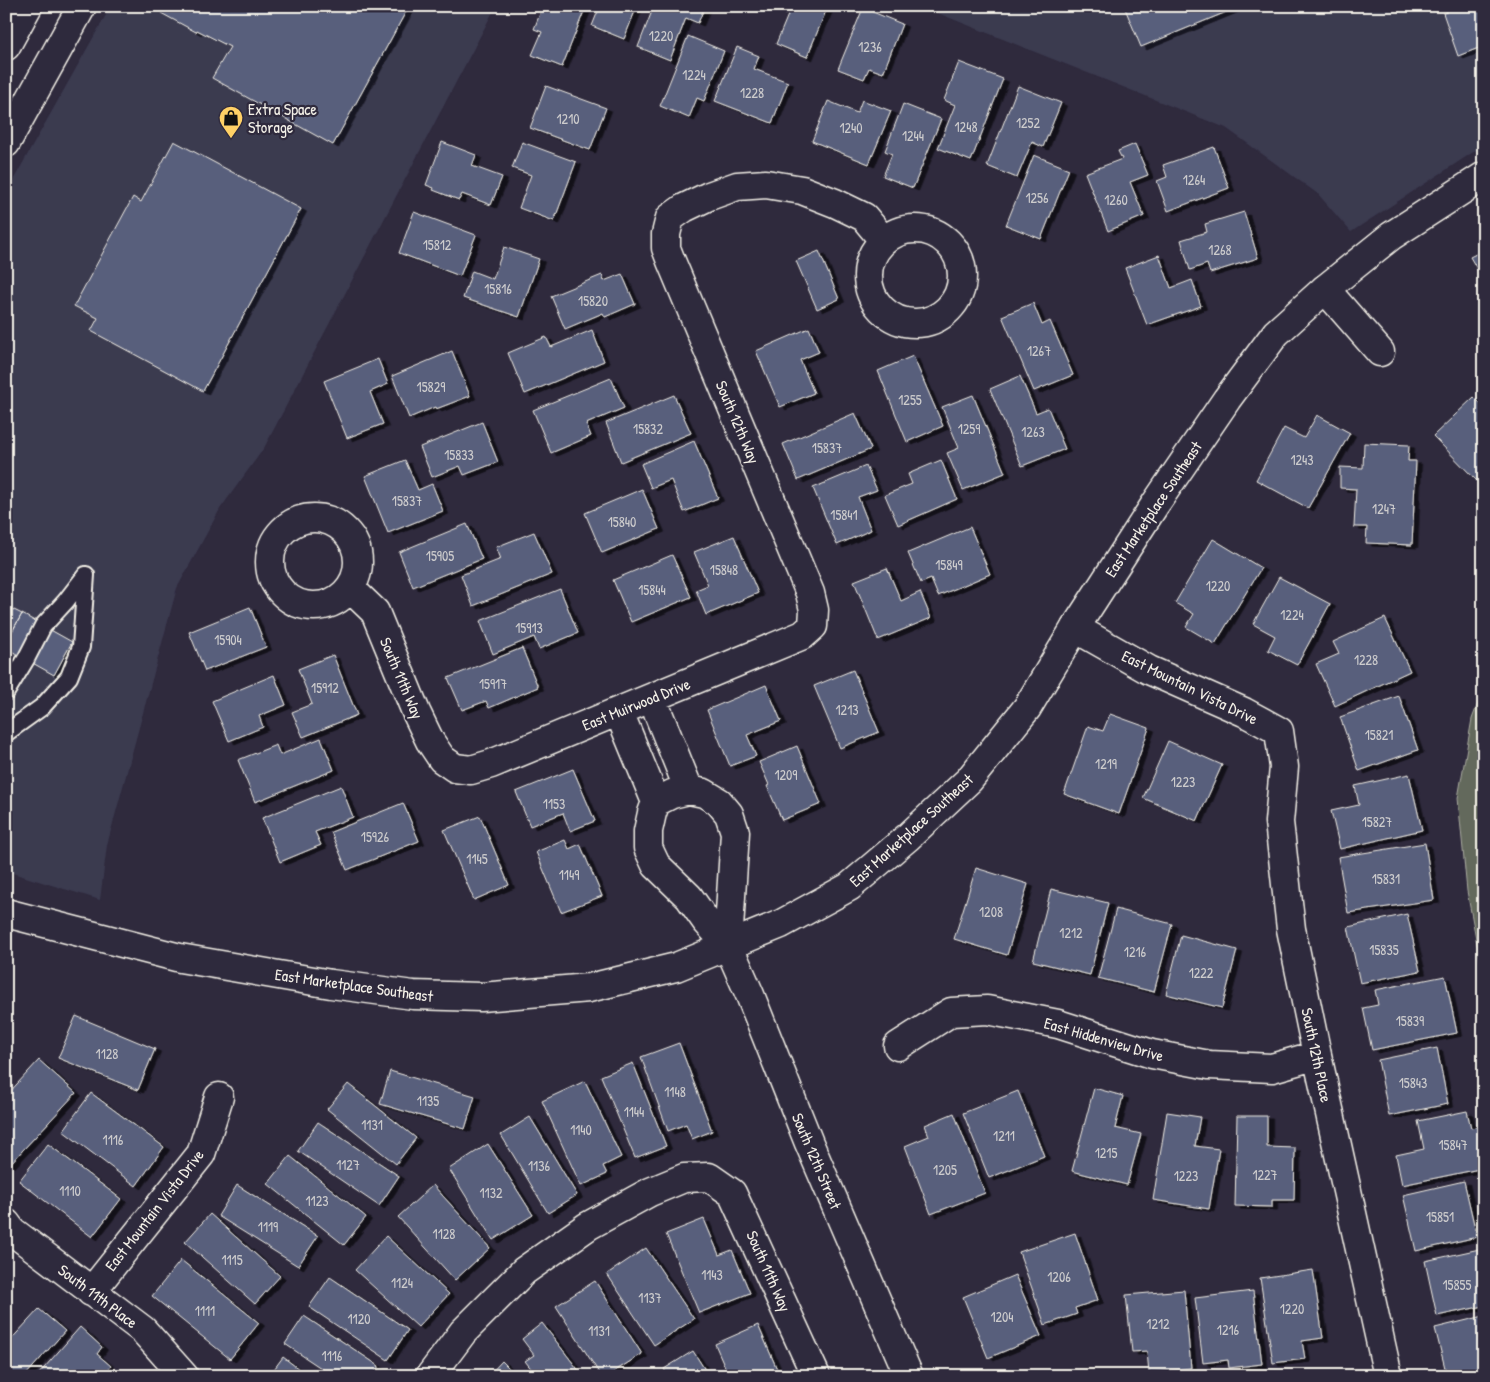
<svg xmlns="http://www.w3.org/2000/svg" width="1490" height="1382" viewBox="0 0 1490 1382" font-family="'Patrick Hand',sans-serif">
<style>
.built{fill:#3b3a50}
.green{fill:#63695c;stroke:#acada2}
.building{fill:#585e7b;stroke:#f4f1e8;filter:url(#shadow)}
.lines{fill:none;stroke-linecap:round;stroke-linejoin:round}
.lane-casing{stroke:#f4f1e8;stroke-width:20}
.street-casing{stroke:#f4f1e8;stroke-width:31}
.secondary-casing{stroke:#f4f1e8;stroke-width:31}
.lane{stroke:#2f2a3d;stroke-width:16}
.street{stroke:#2f2a3d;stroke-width:28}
.secondary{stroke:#2f2a3d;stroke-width:28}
.labels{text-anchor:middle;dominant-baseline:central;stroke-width:4.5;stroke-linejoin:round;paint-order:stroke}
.number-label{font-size:14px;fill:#cdcccd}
.poi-label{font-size:16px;fill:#f4f1e8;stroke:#2f2a3d;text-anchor:start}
.street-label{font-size:16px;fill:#f4f1e8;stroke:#2f2a3d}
</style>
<defs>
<filter id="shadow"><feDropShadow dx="5.5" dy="3" stdDeviation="0" flood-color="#0009"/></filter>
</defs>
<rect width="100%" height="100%" fill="#2f2a3d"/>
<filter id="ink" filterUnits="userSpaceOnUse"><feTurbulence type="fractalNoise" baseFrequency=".02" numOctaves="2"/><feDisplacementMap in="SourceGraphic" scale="10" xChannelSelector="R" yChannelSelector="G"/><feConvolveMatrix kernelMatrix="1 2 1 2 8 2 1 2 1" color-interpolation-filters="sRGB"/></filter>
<g filter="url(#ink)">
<path class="built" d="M 111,6 L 496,6 L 264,448 L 220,509 L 177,588 L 107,845 L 100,900 L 6,871 L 6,193 Z
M 920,6 L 1484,6 L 1484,145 L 1351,232 L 1318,194 L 1226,128 Z"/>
<path class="green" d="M 1484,688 L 1484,981 L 1467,891 L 1458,798 L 1472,719 Z"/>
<path class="building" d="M 164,6 L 409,6 L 333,145 L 212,78 L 230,47 L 197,30 L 196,32 L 161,13 Z
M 543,6 L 586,6 L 562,67 L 532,55 L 542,32 L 534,29 Z
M 600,6 L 637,6 L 624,39 L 592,26 Z
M 654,6 L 705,6 L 698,23 L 686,18 L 670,60 L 638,47 Z
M 777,6 L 828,6 L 807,57 L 776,44 L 788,15 L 776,10 Z
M 1124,6 L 1241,6 L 1141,47 Z
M 1445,6 L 1484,6 L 1484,46 L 1458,56 L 1443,13 L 1447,12 Z
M 863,8 L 902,24 L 883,73 L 869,68 L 864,79 L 838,69 Z
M 688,36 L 724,51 L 704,101 L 697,98 L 689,118 L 660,106 Z
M 737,47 L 759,56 L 754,69 L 788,82 L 772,123 L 715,101 Z
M 959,62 L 1003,79 L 971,161 L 938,148 L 955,105 L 944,100 Z
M 546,86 L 606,108 L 590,150 L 530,128 Z
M 1018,86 L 1061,103 L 1043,147 L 1032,142 L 1017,178 L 987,166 Z
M 862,100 L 891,111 L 869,164 L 812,141 L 828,101 L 857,113 Z
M 903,104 L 941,119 L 913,188 L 883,176 L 892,154 L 885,151 Z
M 174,141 L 301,209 L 203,391 L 91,331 L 98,318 L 74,306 L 133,197 L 141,202 Z
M 442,142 L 476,155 L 472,166 L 502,177 L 491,205 L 462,194 L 459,200 L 433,190 L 434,188 L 426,185 Z
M 522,142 L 576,162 L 554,221 L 519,208 L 531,175 L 512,168 Z
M 1135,144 L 1148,175 L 1130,182 L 1144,216 L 1108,231 L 1085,173 L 1122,159 L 1118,151 Z
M 1214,147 L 1229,188 L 1168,211 L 1157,181 L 1167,177 L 1163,165 Z
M 1034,155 L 1069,169 L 1041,239 L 1006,225 Z
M 414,212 L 476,235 L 460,276 L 399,253 Z
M 1244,212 L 1258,258 L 1210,273 L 1207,264 L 1190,270 L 1181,240 L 1207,232 L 1205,224 Z
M 504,247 L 539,259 L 519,317 L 463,298 L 472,271 L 493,279 Z
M 1484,250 L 1484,281 L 1470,257 Z
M 819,251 L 839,299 L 817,309 L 796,261 Z
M 1159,255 L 1171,288 L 1192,280 L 1201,306 L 1147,325 L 1125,268 Z
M 622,274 L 635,304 L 605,317 L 603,313 L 565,329 L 551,296 L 602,275 L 604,281 Z
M 1033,303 L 1042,325 L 1050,321 L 1073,375 L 1034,391 L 1002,316 Z
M 1483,324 L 1484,324 L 1484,382 L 1481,382 Z
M 809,328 L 819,352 L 800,360 L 814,393 L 780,407 L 756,351 Z
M 592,330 L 604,361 L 525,394 L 508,353 L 546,337 L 551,347 Z
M 452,351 L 470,396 L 436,409 L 435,407 L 409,418 L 392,376 Z
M 913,356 L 943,426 L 907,442 L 878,371 Z
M 378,359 L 388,384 L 370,392 L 383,424 L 347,438 L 324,381 Z
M 1020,376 L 1036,413 L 1048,408 L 1065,449 L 1022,466 L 990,389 Z
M 611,378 L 624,408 L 586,424 L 591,436 L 551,453 L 533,410 Z
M 674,395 L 691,433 L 621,462 L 606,423 Z
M 973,395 L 1005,473 L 963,490 L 947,453 L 959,448 L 942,407 Z
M 1474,397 L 1484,407 L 1484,478 L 1479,483 L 1433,436 Z
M 855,413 L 871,449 L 798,480 L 783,444 Z
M 1317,415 L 1350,433 L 1308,508 L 1256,480 L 1284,428 L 1304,438 Z
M 482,422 L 498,462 L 464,475 L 460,466 L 432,477 L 420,447 Z
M 694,441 L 718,498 L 684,512 L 671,480 L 651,488 L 641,464 Z
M 1364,443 L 1409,445 L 1408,461 L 1416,461 L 1412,545 L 1366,543 L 1367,527 L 1354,527 L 1356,489 L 1340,488 L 1340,467 L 1363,468 Z
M 405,460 L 418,490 L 432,484 L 443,511 L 388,533 L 365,476 Z
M 941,460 L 957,499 L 898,525 L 885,495 L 912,484 L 908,474 Z
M 866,466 L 877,490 L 858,497 L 871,530 L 837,545 L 813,488 Z
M 642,489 L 659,529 L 602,553 L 585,513 Z
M 467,524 L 482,559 L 413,587 L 399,552 Z
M 970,527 L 990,574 L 938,596 L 931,579 L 921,583 L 908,553 Z
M 534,532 L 552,574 L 473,606 L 461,575 L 501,559 L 496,547 Z
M 734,536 L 758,593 L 706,615 L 696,590 L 708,585 L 694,552 Z
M 1213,539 L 1261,568 L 1215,644 L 1186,627 L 1194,614 L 1175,603 Z
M 672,555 L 691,597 L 631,622 L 613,580 Z
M 887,568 L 901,601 L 920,592 L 931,618 L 878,640 L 854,581 Z
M 1279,577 L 1330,604 L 1297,665 L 1268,650 L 1275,636 L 1253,624 Z
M 560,589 L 578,633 L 539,649 L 534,637 L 493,654 L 480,621 Z
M 6,606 L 22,614 L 6,642 Z
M 250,607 L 266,647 L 205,671 L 189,632 Z
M 22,614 L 72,642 L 54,675 L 6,648 L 6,642 Z
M 1385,618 L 1410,671 L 1335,706 L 1316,664 L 1339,654 L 1333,642 Z
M 522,648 L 538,687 L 489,708 L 486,701 L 462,710 L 448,678 Z
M 333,655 L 357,715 L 303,737 L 292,712 L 312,704 L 298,669 Z
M 853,670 L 879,732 L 840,748 L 814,686 Z
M 274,675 L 286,705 L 259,716 L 263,727 L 229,741 L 212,701 Z
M 766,685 L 781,721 L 747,735 L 756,756 L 730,766 L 707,710 Z
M 1399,696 L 1418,750 L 1359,771 L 1340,717 Z
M 1110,714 L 1149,728 L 1119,814 L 1064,794 L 1088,726 L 1103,731 Z
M 321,738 L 334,770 L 255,802 L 238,760 L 276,745 L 280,755 Z
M 1168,741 L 1222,765 L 1197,821 L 1143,798 Z
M 797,746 L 821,804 L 782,820 L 767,786 L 769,785 L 759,762 Z
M 573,769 L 595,821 L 570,831 L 563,813 L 530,826 L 516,792 Z
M 1409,774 L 1422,830 L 1340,849 L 1331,811 L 1359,805 L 1355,786 Z
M 341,786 L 353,817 L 315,832 L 321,845 L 280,862 L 262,818 Z
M 403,803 L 419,841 L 347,870 L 331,832 Z
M 480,816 L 509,885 L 474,900 L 444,830 Z
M 565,840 L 569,849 L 580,844 L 602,896 L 561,912 L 536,852 Z
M 1425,843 L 1434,900 L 1348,913 L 1338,857 Z
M 976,868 L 1028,884 L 1007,955 L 954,939 Z
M 1051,889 L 1108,903 L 1090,975 L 1033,961 Z
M 1116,909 L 1172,924 L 1154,992 L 1098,978 Z
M 1407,914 L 1420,971 L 1360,983 L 1348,927 Z
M 1181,935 L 1237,950 L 1222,1008 L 1166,994 Z
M 1445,976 L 1457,1033 L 1372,1050 L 1363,1008 L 1378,1005 L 1375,990 Z
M 76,1016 L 155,1049 L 138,1090 L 58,1058 Z
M 679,1043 L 712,1131 L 692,1139 L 686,1124 L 668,1131 L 641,1057 Z
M 1437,1048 L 1448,1104 L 1389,1116 L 1378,1060 Z
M 39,1060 L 76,1093 L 9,1165 L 6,1163 L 6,1096 Z
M 633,1063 L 666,1146 L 635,1158 L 601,1076 Z
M 390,1071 L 475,1096 L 465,1129 L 380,1104 Z
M 585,1081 L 621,1157 L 603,1166 L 607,1174 L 581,1186 L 542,1101 Z
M 348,1084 L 416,1138 L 396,1164 L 327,1109 Z
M 1094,1088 L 1123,1096 L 1115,1128 L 1141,1134 L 1127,1185 L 1072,1171 Z
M 1018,1091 L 1044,1156 L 989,1178 L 963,1113 Z
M 91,1093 L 164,1147 L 136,1186 L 63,1131 Z
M 1467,1111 L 1471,1128 L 1481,1126 L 1484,1138 L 1484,1168 L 1402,1185 L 1396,1155 L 1424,1149 L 1418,1121 Z
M 1167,1112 L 1200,1117 L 1195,1146 L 1219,1149 L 1209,1209 L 1153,1200 Z
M 954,1113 L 985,1193 L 931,1214 L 905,1146 L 929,1136 L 925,1125 Z
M 1237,1116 L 1267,1116 L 1267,1147 L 1295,1148 L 1294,1200 L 1272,1200 L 1272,1207 L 1235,1206 Z
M 530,1117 L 577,1195 L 548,1213 L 501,1135 Z
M 318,1122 L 399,1176 L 379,1206 L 298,1151 Z
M 48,1144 L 121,1199 L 92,1237 L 19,1181 Z
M 488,1144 L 533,1215 L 493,1240 L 449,1169 Z
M 290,1156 L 366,1217 L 344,1245 L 268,1184 Z
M 1464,1181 L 1477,1237 L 1416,1251 L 1403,1195 Z
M 237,1185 L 318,1236 L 298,1266 L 218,1216 Z
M 433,1185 L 490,1248 L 455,1280 L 398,1217 Z
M 210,1214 L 280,1276 L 255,1304 L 185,1242 Z
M 704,1219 L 719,1255 L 732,1250 L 750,1293 L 699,1313 L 666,1234 Z
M 1075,1233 L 1098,1300 L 1075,1308 L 1077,1314 L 1045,1325 L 1019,1252 Z
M 386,1236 L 449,1294 L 418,1327 L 355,1270 Z
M 646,1248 L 694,1319 L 654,1345 L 607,1274 Z
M 1484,1248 L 1484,1306 L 1437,1316 L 1425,1261 Z
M 181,1260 L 259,1323 L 230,1359 L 152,1296 Z
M 1313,1270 L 1323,1338 L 1302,1341 L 1305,1359 L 1273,1363 L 1260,1278 Z
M 1015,1275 L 1041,1336 L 988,1358 L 963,1297 Z
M 330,1277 L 408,1330 L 388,1360 L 309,1307 Z
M 595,1281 L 642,1354 L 607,1376 L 601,1376 L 556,1306 Z
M 1184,1290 L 1191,1368 L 1149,1373 L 1147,1351 L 1132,1352 L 1126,1295 Z
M 1253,1291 L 1262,1364 L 1229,1368 L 1228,1360 L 1203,1363 L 1195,1298 Z
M 39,1309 L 65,1331 L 25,1376 L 6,1376 L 6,1345 Z
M 304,1316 L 379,1366 L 372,1376 L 333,1376 L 285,1344 Z
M 1484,1316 L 1484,1375 L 1447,1376 L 1435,1328 Z
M 542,1323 L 583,1376 L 537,1376 L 525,1361 L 534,1355 L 522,1339 Z
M 758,1325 L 780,1376 L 729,1376 L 715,1344 Z
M 80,1327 L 102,1347 L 97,1354 L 111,1366 L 102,1376 L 37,1376 Z
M 693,1351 L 709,1376 L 668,1376 L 664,1369 Z
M 283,1357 L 308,1376 L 269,1376 Z
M 502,1361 L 517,1376 L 488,1376 Z"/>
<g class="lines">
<defs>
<path id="lane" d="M 6,692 L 26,659 L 43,626 L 66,601 L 86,575
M 6,733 L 42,707 L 69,677 L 81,647 L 86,575"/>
<path id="street" d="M868 276a47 47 0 1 1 94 0a47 47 0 1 1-94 0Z
M 1325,289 L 1380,352
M270 562a44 44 0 1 1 88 0a44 44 0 1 1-88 0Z
M 350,588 L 375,612 L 416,712 L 430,741 L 442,759 L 455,768 L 471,770 L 491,764 L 803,635 L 813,626 L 814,610 L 810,593 L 671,261 L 666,248 L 666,234 L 670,218 L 684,208 L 709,196 L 737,186 L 766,184 L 802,190 L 835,203 L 864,217 L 884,241
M 1075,628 L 1149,670 L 1244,712 L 1279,731 L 1284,767 L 1279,822 L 1291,929 L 1317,1055 L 1388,1376
M 652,698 L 689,790
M 619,712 L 656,802
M 728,945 L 735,832 L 729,814 L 719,802 L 704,793 L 689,790 L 672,794 L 656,802 L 652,813 L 648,831 L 648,848 L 656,865 L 689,897 L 706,921 L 728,945 L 750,995 L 809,1143 L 909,1376
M 898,1046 L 951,1012 L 987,1010 L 1058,1024 L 1152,1054 L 1209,1065 L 1272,1068 L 1317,1055
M 6,1223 L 12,1231 L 143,1330 L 184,1376
M 91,1292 L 201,1154 L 219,1097
M 430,1376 L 463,1332 L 524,1271 L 588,1226 L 650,1192 L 684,1178 L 709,1177 L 732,1193 L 816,1376"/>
<path id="secondary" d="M 6,46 L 28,6
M 6,143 L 82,6
M 6,913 L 180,958 L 331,984 L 413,995 L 481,997 L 589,988 L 676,967 L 781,924 L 849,887 L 908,837 L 969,780 L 1027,708 L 1075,628 L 1156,503 L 1227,399 L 1276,333 L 1325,289 L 1391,236 L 1484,176"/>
</defs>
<use href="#lane" class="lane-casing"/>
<use href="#street" class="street-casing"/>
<use href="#secondary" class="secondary-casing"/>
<use href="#lane" class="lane"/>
<use href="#street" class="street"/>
<use href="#secondary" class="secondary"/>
</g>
</g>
<defs>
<symbol id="shop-pin" viewBox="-11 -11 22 30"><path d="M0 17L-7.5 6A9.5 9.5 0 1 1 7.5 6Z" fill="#ffd166" stroke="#2f2a3d"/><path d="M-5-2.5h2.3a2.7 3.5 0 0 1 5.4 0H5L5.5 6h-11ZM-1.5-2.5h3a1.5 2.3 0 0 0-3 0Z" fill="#111"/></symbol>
</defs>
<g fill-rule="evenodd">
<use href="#shop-pin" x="217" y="104" width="28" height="38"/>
</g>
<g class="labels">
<g class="number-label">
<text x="661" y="35">1220</text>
<text x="870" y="46">1236</text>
<text x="694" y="74">1224</text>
<text x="752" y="92">1228</text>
<text x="568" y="118">1210</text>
<text x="1028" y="122">1252</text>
<text x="966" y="126">1248</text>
<text x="851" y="127">1240</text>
<text x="913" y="135">1244</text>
<text x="1194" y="179">1264</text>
<text x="1037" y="197">1256</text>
<text x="1116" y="199">1260</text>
<text x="437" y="244">15812</text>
<text x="1220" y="249">1268</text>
<text x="498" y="288">15816</text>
<text x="593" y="300">15820</text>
<text x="1039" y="350">1267</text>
<text x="431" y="386">15829</text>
<text x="910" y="399">1255</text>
<text x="648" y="428">15832</text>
<text x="969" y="428">1259</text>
<text x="1033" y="431">1263</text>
<text x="827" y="447">15837</text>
<text x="459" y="454">15833</text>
<text x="1302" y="459">1243</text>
<text x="407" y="500">15837</text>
<text x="1384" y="508">1247</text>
<text x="844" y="514">15841</text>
<text x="622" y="521">15840</text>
<text x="440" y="555">15905</text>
<text x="949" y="564">15849</text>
<text x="724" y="569">15848</text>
<text x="1218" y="585">1220</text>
<text x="652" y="589">15844</text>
<text x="1292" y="614">1224</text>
<text x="529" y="627">15913</text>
<text x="228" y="639">15904</text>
<text x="1366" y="659">1228</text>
<text x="493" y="683">15917</text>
<text x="325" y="687">15912</text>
<text x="847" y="709">1213</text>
<text x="1379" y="734">15821</text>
<text x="1106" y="763">1219</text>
<text x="786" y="774">1209</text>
<text x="1183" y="781">1223</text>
<text x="554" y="803">1153</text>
<text x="1377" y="821">15827</text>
<text x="375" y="836">15926</text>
<text x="477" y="858">1145</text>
<text x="569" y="874">1149</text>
<text x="1386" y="878">15831</text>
<text x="991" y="911">1208</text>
<text x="1071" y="932">1212</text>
<text x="1384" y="949">15835</text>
<text x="1135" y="951">1216</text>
<text x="1201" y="972">1222</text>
<text x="1410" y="1020">15839</text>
<text x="107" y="1053">1128</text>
<text x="1413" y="1082">15843</text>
<text x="675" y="1091">1148</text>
<text x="428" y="1100">1135</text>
<text x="634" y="1111">1144</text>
<text x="372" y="1124">1131</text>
<text x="581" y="1129">1140</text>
<text x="1004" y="1135">1211</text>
<text x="113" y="1139">1116</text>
<text x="1453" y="1144">15847</text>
<text x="1106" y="1152">1215</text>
<text x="348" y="1164">1127</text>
<text x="539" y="1165">1136</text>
<text x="945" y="1169">1205</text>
<text x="1265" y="1174">1227</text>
<text x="1186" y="1175">1223</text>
<text x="70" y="1190">1110</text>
<text x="491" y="1192">1132</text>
<text x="317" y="1200">1123</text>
<text x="1440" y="1216">15851</text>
<text x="268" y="1226">1119</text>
<text x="444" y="1233">1128</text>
<text x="232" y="1259">1115</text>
<text x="712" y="1274">1143</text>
<text x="1059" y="1276">1206</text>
<text x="402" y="1282">1124</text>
<text x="1457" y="1284">15855</text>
<text x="650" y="1297">1137</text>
<text x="1292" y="1308">1220</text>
<text x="205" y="1310">1111</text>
<text x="1002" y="1316">1204</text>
<text x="359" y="1318">1120</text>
<text x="1158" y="1323">1212</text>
<text x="1228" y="1329">1216</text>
<text x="599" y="1330">1131</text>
<text x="332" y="1355">1116</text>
</g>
<g class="poi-label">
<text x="248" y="109">Extra Space<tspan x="248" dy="18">Storage</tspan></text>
</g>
<g class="street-label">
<text transform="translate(738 422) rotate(67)">South 12th Way</text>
<text transform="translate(1153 509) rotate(-56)">East Marketplace Southeast</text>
<text transform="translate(402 678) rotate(67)">South 11th Way</text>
<text transform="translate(1190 687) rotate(26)">East Mountain Vista Drive</text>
<text transform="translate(636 704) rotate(-22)">East Muirwood Drive</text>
<text transform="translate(911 830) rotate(-42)">East Marketplace Southeast</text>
<text transform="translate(354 985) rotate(8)">East Marketplace Southeast</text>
<text transform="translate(1104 1039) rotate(16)">East Hiddenview Drive</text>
<text transform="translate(1317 1055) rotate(78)">South 12th Place</text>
<text transform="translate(817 1161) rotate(67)">South 12th Street</text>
<text transform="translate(154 1210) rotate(-52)">East Mountain Vista Drive</text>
<text transform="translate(769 1271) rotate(66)">South 11th Way</text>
<text transform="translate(98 1296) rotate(37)">South 11th Place</text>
</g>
</g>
<rect width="1490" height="1382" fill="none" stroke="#2f2a3d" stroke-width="25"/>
<rect x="12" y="12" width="1465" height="1357" fill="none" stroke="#f4f1e8" stroke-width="2" filter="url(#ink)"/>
</svg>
